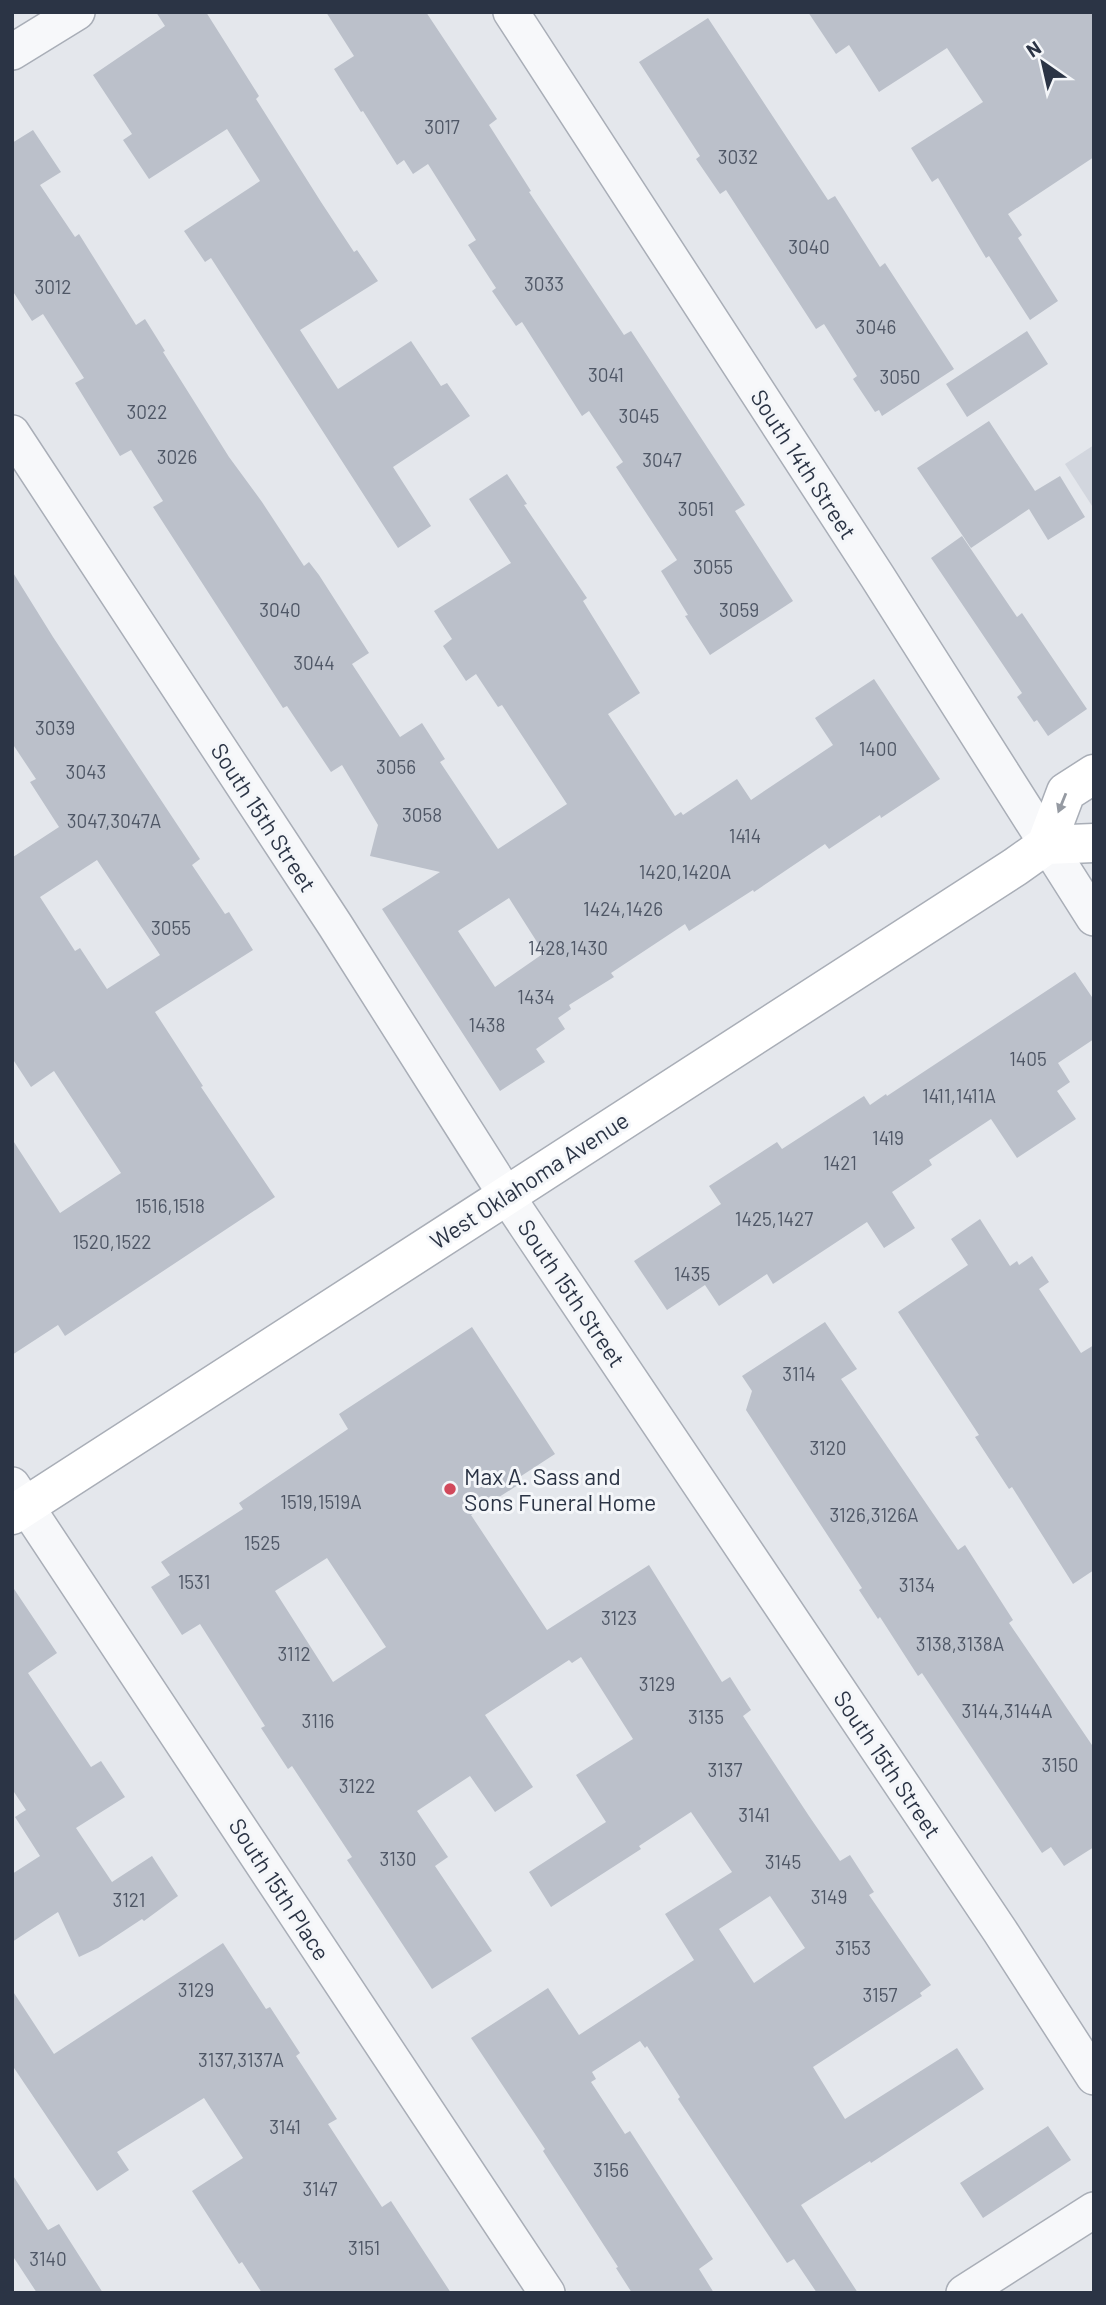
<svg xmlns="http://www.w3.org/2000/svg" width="1106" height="2305" viewBox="0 0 1106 2305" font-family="Barlow,sans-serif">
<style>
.built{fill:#d2d6de}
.building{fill:#bbc0ca;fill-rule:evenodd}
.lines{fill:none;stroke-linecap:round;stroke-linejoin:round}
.minor-casing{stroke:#a9aeb7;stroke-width:38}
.secondary-casing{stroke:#a9aeb7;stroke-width:41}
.minor{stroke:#f7f8fa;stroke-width:35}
.secondary{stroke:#fff;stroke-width:38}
.oneway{fill:#959aa2}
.poi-dot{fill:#d1495b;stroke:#f4f6f9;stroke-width:2.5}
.labels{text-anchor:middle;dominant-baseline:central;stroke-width:6;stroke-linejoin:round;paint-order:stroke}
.number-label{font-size:19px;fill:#4f5766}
.street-label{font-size:23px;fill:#2b3445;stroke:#f4f6f9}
.poi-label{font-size:23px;fill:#2b3445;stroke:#f4f6f9;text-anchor:start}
</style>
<rect width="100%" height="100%" fill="#e4e7ec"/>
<path class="built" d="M 1094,445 L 1094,509 L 1065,464 Z"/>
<path class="building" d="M 156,12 L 206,12 L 259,96 L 256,99 L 321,202 L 354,252 L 357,250 L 378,281 L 300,330 L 338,389 L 411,341 L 441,386 L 447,383 L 470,416 L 393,467 L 431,526 L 398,548 L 211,258 L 205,262 L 184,231 L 260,181 L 227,129 L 149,179 L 123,140 L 132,134 L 93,75 L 165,26 Z
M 326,12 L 426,12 L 497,119 L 489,125 L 531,191 L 529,192 L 624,335 L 631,331 L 745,505 L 735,511 L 793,601 L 710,655 L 685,616 L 688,615 L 661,571 L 677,560 L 616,467 L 623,462 L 589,411 L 582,416 L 522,322 L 516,326 L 492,291 L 496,288 L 468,245 L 476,240 L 428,164 L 413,174 L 404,160 L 397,165 L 363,111 L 361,112 L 334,69 L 354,56 Z
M 808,12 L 1094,12 L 1094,157 L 1008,214 L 1022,235 L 1018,238 L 1058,301 L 1030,320 L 989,256 L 986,258 L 938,178 L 932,182 L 911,148 L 983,102 L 947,48 L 879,92 L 849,45 L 836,54 Z
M 708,18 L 828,200 L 835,196 L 880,267 L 885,263 L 954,369 L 882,416 L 879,410 L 875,412 L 853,379 L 857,376 L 824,324 L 816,329 L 726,190 L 720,194 L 696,159 L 700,156 L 639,62 Z
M 33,130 L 61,172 L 40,185 L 75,237 L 79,234 L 136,325 L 145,319 L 165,351 L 163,352 L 229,457 L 262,502 L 304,566 L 309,562 L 319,575 L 369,653 L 352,664 L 400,737 L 422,723 L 445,759 L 440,762 L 498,849 L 567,804 L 502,705 L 498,707 L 476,674 L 466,681 L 443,646 L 452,639 L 434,611 L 511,563 L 469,499 L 507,474 L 527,504 L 524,505 L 587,598 L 583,601 L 640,693 L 608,714 L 675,816 L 681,812 L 683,815 L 737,779 L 751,800 L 833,745 L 815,718 L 874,679 L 940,779 L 881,818 L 880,815 L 829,849 L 825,844 L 754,892 L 753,890 L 689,931 L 685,924 L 611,973 L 614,977 L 569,1005 L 571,1009 L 558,1018 L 565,1029 L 536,1049 L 545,1062 L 500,1091 L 382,909 L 440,872 L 370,856 L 378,825 L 342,765 L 331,772 L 287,706 L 283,708 L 153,507 L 163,501 L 131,450 L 120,456 L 75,383 L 84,378 L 43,314 L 32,321 L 12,290 L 12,143 ZM 509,898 L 544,953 L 495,987 L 458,931 Z
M 1027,331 L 1048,364 L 967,417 L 946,384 Z
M 989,421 L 1035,491 L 1060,476 L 1085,517 L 1048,540 L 1029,509 L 971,548 L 917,468 Z
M 962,536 L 1017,617 L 1022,613 L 1087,709 L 1048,736 L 1037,720 L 1034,722 L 1017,697 L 1022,693 L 931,558 Z
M 12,571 L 53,637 L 200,859 L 192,865 L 225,914 L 229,912 L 253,950 L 155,1012 L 203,1086 L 201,1087 L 275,1197 L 65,1336 L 58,1325 L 12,1355 L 12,1139 L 60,1213 L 121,1173 L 54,1071 L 31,1087 L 12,1058 L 12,855 L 13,857 L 59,827 L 30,782 L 36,779 L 12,743 ZM 97,860 L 160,955 L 107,989 L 80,948 L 75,951 L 40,897 Z
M 1075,972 L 1094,1000 L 1094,1039 L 1058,1063 L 1070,1082 L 1057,1091 L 1076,1119 L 1017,1158 L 991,1119 L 929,1160 L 932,1165 L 892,1192 L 915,1228 L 884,1248 L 867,1222 L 773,1284 L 767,1274 L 719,1306 L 705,1285 L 667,1310 L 634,1261 L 721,1204 L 709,1186 L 777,1142 L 782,1149 L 864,1096 L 870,1105 L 886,1094 L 887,1096 Z
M 980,1219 L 1010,1266 L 1017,1261 L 1019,1265 L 1032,1256 L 1049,1282 L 1039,1289 L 1081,1353 L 1094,1345 L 1094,1570 L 1073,1584 L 1012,1487 L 1009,1489 L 975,1437 L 979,1435 L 898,1312 L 968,1265 L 951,1239 Z
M 825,1322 L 857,1369 L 841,1379 L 958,1550 L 965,1545 L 1013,1620 L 1009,1623 L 1094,1748 L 1094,1847 L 1064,1866 L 1051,1847 L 1042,1853 L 922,1673 L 918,1676 L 880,1617 L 878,1619 L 859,1590 L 862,1588 L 746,1410 L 752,1391 L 742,1376 Z
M 472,1327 L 555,1454 L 515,1480 L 518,1485 L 471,1515 L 547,1630 L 649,1565 L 722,1682 L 730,1677 L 751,1710 L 743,1716 L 809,1816 L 840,1861 L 850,1855 L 874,1892 L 869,1895 L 931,1985 L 920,1993 L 922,1996 L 813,2067 L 845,2119 L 957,2048 L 984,2089 L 871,2163 L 870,2161 L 801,2205 L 858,2293 L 817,2293 L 794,2259 L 787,2263 L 678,2099 L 680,2097 L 647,2046 L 645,2048 L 640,2041 L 592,2072 L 596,2079 L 591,2082 L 625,2134 L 630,2131 L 713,2259 L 699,2269 L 714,2293 L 632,2293 L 616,2268 L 618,2267 L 543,2151 L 545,2149 L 471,2038 L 548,1988 L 579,2035 L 694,1960 L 665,1914 L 732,1872 L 691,1812 L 639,1846 L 641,1849 L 551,1907 L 529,1872 L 606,1822 L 576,1775 L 633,1739 L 581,1657 L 572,1663 L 569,1660 L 485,1715 L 533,1787 L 495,1812 L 470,1776 L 417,1811 L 448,1857 L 435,1866 L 492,1951 L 432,1989 L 347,1860 L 352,1857 L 292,1766 L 288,1769 L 261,1728 L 265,1726 L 200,1624 L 182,1635 L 151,1587 L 170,1575 L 161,1562 L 243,1509 L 239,1503 L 348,1429 L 339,1414 ZM 327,1558 L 386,1647 L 333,1682 L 275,1591 ZM 770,1896 L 805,1948 L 754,1983 L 719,1929 Z
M 12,1586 L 57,1653 L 28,1673 L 91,1767 L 101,1761 L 125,1797 L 76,1828 L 112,1882 L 152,1856 L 178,1896 L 144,1921 L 142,1919 L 98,1948 L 79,1957 L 58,1912 L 12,1942 L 12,1874 L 40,1856 L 15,1817 L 26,1810 L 12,1789 Z
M 223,1943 L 266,2009 L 270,2007 L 300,2053 L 296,2056 L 337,2119 L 328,2124 L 382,2207 L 391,2201 L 451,2293 L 262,2293 L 242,2262 L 239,2264 L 192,2191 L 243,2158 L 204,2098 L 117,2152 L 129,2170 L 97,2191 L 12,2065 L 12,1990 L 54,2054 Z
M 1048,2126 L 1071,2160 L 983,2218 L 960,2183 Z
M 12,2174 L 48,2230 L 59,2224 L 103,2293 L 37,2293 L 12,2255 Z"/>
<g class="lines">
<defs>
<path id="minor" d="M 511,12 L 877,576 L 1094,918
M 12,52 L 77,12
M 12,433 L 335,925 L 506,1195 L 1000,1931 L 1094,2077
M 12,1485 L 547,2293
M 964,2293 L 1094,2210"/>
<path id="secondary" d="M 1046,845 L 1094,843
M 12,1515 L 1015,867 L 1046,845 L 1066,792 L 1094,774"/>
</defs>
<use href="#minor" class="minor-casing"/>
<use href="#secondary" class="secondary-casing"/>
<use href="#minor" class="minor"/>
<use href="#secondary" class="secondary"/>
</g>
<defs><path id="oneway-solid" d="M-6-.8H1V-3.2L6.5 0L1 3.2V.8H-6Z" transform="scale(1.75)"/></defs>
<use class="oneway" href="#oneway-solid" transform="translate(1062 803) rotate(112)"/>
<circle class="poi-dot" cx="450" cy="1489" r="7"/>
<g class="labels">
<g class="number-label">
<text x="442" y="126">3017</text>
<text x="738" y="156">3032</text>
<text x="809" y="246">3040</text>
<text x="544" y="283">3033</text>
<text x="53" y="286">3012</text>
<text x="876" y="326">3046</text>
<text x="606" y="374">3041</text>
<text x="900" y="376">3050</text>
<text x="147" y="411">3022</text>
<text x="639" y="415">3045</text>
<text x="177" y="456">3026</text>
<text x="662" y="459">3047</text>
<text x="696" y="508">3051</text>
<text x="713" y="566">3055</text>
<text x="280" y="609">3040</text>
<text x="739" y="609">3059</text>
<text x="314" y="662">3044</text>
<text x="55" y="727">3039</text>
<text x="878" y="748">1400</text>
<text x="396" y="766">3056</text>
<text x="86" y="771">3043</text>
<text x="422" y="814">3058</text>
<text x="114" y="820">3047,3047A</text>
<text x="745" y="835">1414</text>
<text x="685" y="871">1420,1420A</text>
<text x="623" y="908">1424,1426</text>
<text x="171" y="927">3055</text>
<text x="568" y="947">1428,1430</text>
<text x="536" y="996">1434</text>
<text x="487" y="1024">1438</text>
<text x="1028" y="1058">1405</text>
<text x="959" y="1095">1411,1411A</text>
<text x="888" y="1137">1419</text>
<text x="840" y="1162">1421</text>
<text x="170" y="1205">1516,1518</text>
<text x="774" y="1218">1425,1427</text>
<text x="112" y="1241">1520,1522</text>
<text x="692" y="1273">1435</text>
<text x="799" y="1373">3114</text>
<text x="828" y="1447">3120</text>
<text x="321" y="1501">1519,1519A</text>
<text x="874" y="1514">3126,3126A</text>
<text x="262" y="1542">1525</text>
<text x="194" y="1581">1531</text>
<text x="917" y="1584">3134</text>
<text x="619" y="1617">3123</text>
<text x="960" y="1643">3138,3138A</text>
<text x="294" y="1653">3112</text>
<text x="657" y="1683">3129</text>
<text x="1007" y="1710">3144,3144A</text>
<text x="706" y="1716">3135</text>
<text x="318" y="1720">3116</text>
<text x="1060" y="1764">3150</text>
<text x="725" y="1769">3137</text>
<text x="357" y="1785">3122</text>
<text x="754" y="1814">3141</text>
<text x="398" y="1858">3130</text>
<text x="783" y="1861">3145</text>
<text x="829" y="1896">3149</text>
<text x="129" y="1899">3121</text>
<text x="853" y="1947">3153</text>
<text x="196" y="1989">3129</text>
<text x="880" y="1994">3157</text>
<text x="241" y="2059">3137,3137A</text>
<text x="285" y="2126">3141</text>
<text x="611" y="2169">3156</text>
<text x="320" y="2188">3147</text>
<text x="364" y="2247">3151</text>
<text x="48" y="2258">3140</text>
</g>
<g class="street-label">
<text transform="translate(804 464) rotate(57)">South 14th Street</text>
<text transform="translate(264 817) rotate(57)">South 15th Street</text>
<text transform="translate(529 1180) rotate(-33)">West Oklahoma Avenue</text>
<text transform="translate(572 1293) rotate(56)">South 15th Street</text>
<text transform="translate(888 1764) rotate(56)">South 15th Street</text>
<text transform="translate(280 1889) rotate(57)">South 15th Place</text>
</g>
<g class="poi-label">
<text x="464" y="1476">Max A. Sass and<tspan x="464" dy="26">Sons Funeral Home</tspan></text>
</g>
</g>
<rect width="1106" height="2305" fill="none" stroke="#2b3445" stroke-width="28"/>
<g transform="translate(1043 63) rotate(326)" stroke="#f4f6f9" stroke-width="5" paint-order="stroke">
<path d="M0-5L12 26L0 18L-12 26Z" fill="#2b3445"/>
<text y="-10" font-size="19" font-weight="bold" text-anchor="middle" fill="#2b3445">N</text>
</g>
</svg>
